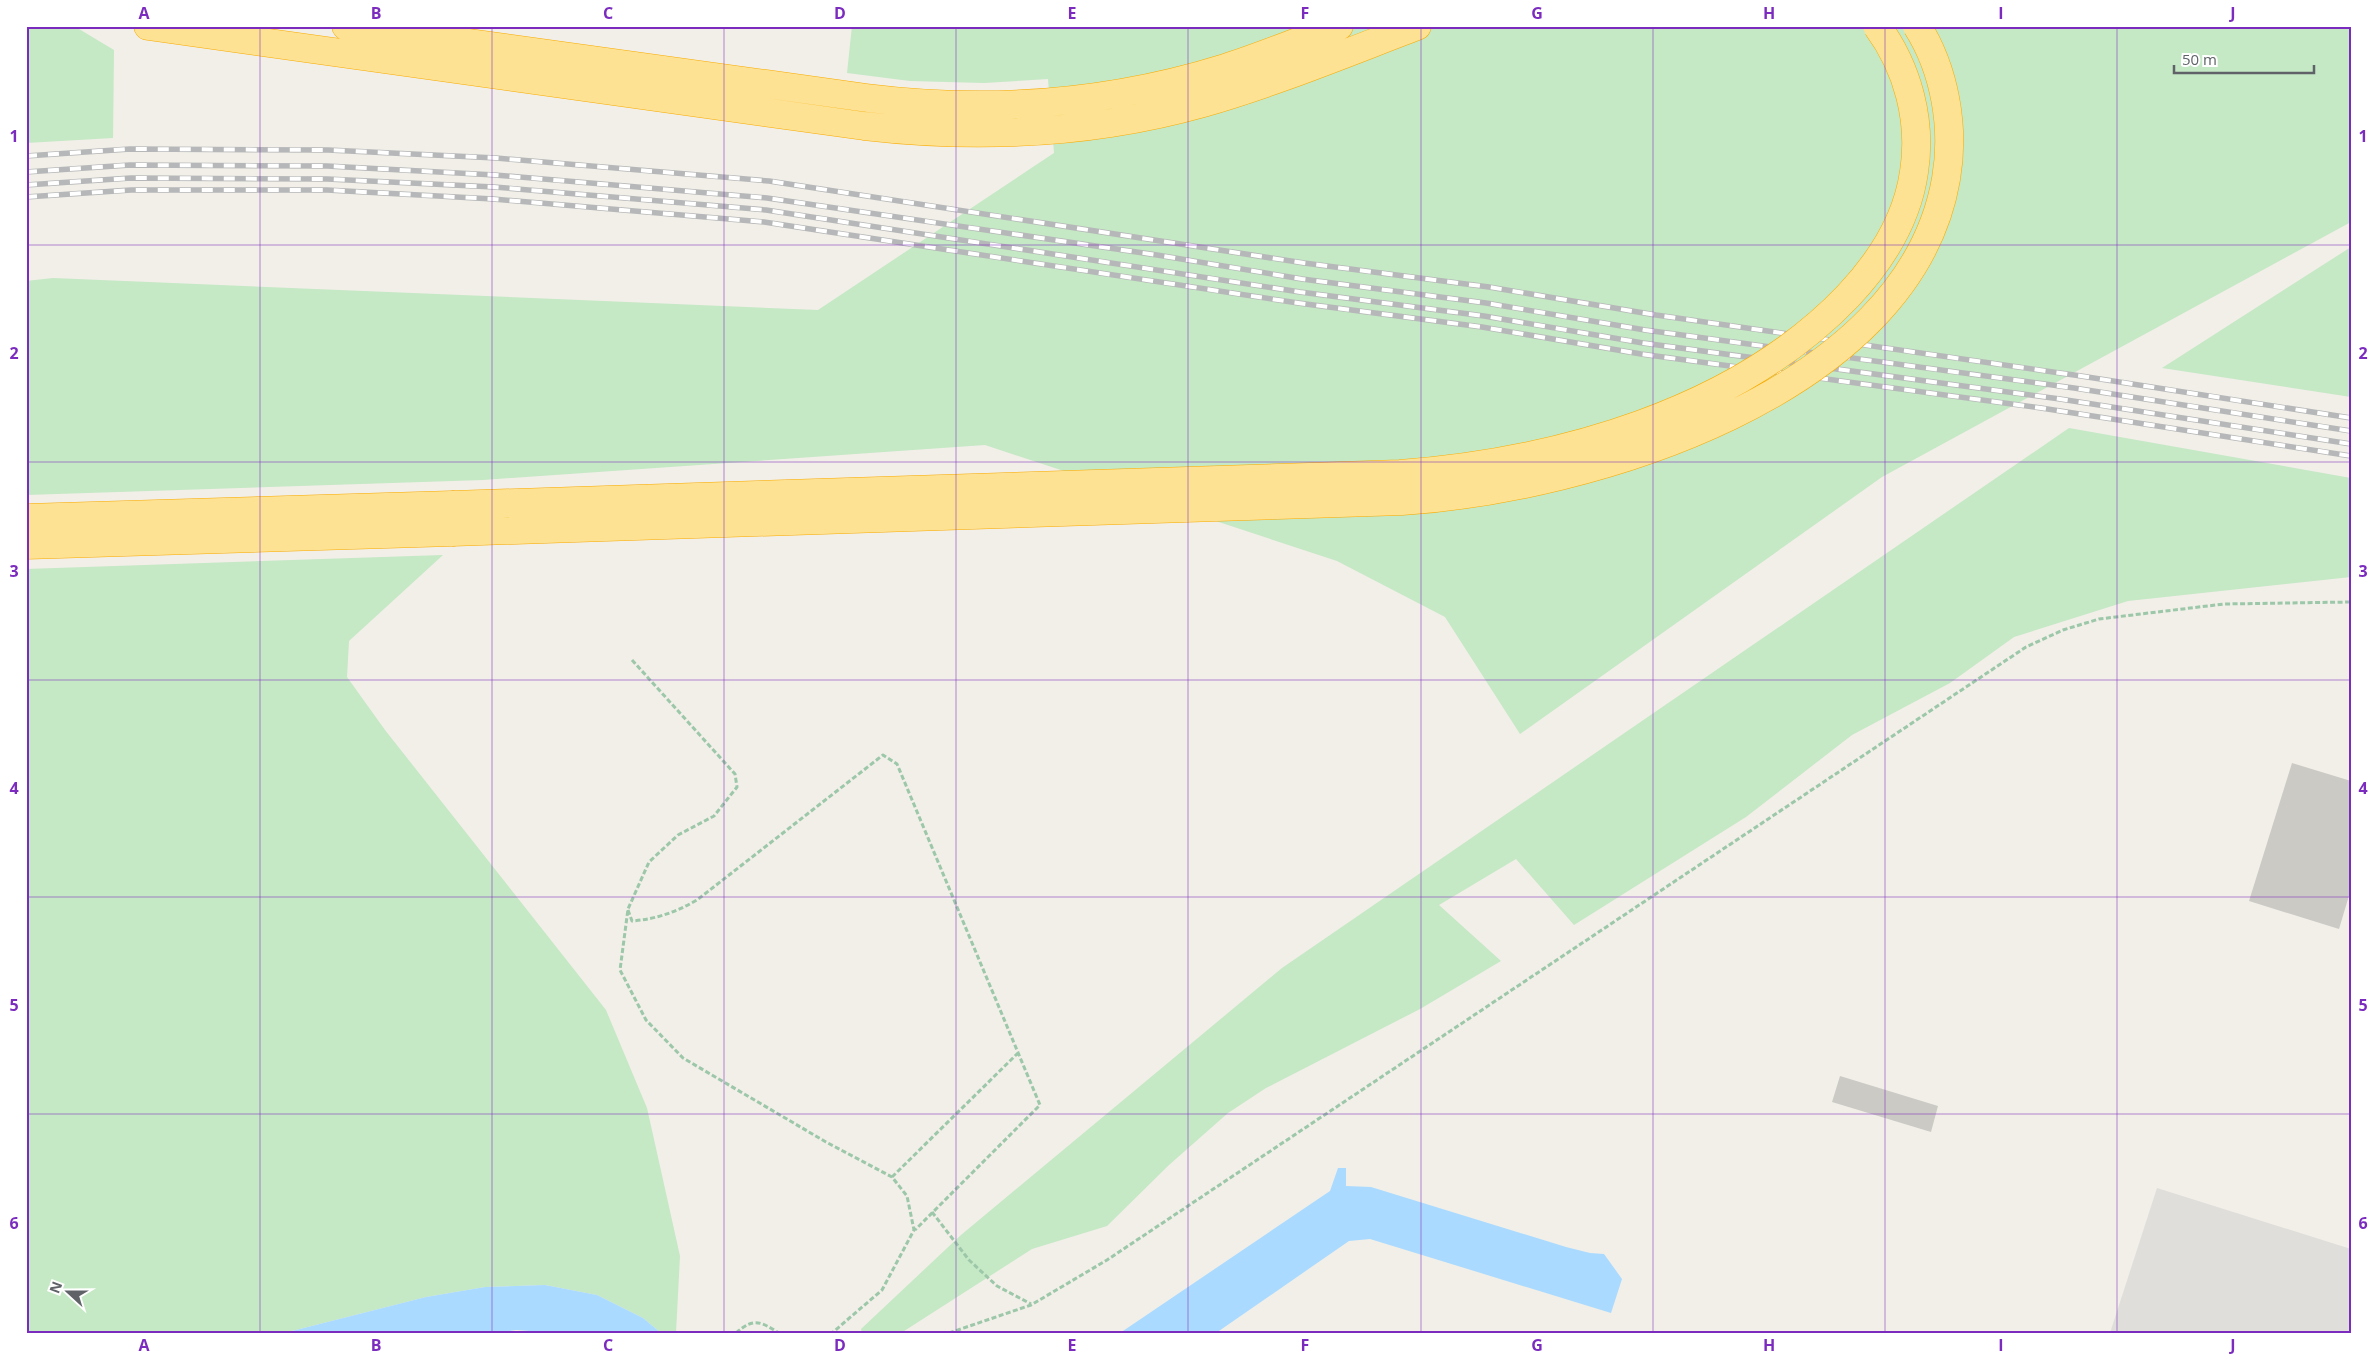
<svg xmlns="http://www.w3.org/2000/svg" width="2377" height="1359" viewBox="0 0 2377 1359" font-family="'Open Sans',sans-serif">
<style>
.industrial{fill:#e0deda}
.green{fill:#c5e8c5}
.water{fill:#aadaff}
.building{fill:#cccac5}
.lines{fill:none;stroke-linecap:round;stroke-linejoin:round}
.highway-casing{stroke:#f9ab00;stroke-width:29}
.path{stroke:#9cc7a9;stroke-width:3;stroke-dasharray:5 2.5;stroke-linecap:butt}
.highway{stroke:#fde293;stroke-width:28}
.rail-casing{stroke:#b6b7b8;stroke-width:5.5}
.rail{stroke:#fff;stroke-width:4;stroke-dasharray:11;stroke-linecap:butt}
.highway-bridge-casing{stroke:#f9ab00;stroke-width:29;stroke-linecap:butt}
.highway-bridge{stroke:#fde293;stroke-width:28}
.grid{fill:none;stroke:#7b2cbf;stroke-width:1;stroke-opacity:0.55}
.neatline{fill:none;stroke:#7b2cbf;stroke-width:2}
.grid-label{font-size:16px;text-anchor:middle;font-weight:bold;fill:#7b2cbf}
</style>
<rect width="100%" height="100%" fill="#f1efe8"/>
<path class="industrial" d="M 2157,1188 L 2351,1249 L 2351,1333 L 2110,1333 Z"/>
<path class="green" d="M 26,26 L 74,26 L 114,50 L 113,138 L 26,143 Z
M 852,26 L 2351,26 L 2351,222 L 1882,477 L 1520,734 L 1445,617 L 1337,561 L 985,445 L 483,480 L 26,495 L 26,281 L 53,278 L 818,310 L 1054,153 L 1048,79 L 984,83 L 910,81 L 847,73 Z
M 2351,247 L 2351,397 L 2162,368 Z
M 2069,428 L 2351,478 L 2351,577 L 2128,601 L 2014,637 L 1950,683 L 1852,735 L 1746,817 L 1574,925 L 1516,859 L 1439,905 L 1501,961 L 1420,1009 L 1266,1088 L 1228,1113 L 1169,1165 L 1107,1226 L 1032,1249 L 901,1333 L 862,1333 L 861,1329 L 961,1235 L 1282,968 Z
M 443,555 L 349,641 L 347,677 L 385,730 L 606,1010 L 647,1108 L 680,1256 L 676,1333 L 661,1333 L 643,1318 L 597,1295 L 545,1285 L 485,1287 L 426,1297 L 284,1333 L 26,1333 L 26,569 Z"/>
<path class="water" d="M 1338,1168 L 1346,1168 L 1346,1186 L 1371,1187 L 1566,1247 L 1590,1253 L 1604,1254 L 1622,1279 L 1611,1313 L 1370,1239 L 1349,1241 L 1216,1333 L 1120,1333 L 1330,1191 Z
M 545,1285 L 597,1295 L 643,1318 L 661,1333 L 555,1333 L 516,1330 L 498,1333 L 284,1333 L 426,1297 L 485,1287 Z"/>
<path class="building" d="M 2292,763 L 2351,781 L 2351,889 L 2339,929 L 2249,901 Z
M 1840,1076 L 1938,1106 L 1931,1132 L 1832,1102 Z"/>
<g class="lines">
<defs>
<path id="highway" d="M 148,26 L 864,126 C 977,139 1093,134 1203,103 C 1276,82 1346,53 1417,26
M 346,26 L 867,98 C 987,113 1109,104 1225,68 C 1263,56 1301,40 1339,26
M 26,518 L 452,505
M 26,545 L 452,532"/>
</defs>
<use href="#highway" class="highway-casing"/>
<path class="path" d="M 632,660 L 735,774 L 737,787 L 714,816 L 678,835 L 649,862 L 628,909 L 620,970 L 646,1020 L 683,1058 L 826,1142 L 892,1177 L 907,1196 L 914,1230 L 882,1290 L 832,1333
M 628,910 L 632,921 C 657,919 676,912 697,900 L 883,755 L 897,764 L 1040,1105 L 915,1230
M 892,1177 L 1018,1053
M 932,1212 L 969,1260 L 997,1286 L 1031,1304
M 736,1333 C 754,1317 761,1322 779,1333
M 949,1333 L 1031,1305 L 1107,1260 L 2026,647 L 2063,630 L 2099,619 L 2224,604 L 2351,602"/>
<use href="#highway" class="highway"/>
<defs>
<path id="rail" d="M 26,156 L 130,149 L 328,150 L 496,158 L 769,181 L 1304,263 L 1489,287 L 1656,315 L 2081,376 L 2351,418
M 26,172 L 130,165 L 327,166 L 495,175 L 767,198 L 1157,255 L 1302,279 L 1486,303 L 1645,330 L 2074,388 L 2351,431
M 26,185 L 131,178 L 327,179 L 494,187 L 766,210 L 1300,292 L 1484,316 L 1643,343 L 2060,399 L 2351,444
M 26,197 L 131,190 L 327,190 L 493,199 L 764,222 L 1298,303 L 1482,327 L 1641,354 L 2041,408 L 2351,456"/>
</defs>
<use href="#rail" class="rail-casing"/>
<use href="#rail" class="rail"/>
<defs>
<path id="highway-bridge" d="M 452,505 L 1400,474 C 1557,462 1736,413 1848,296 C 1881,261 1907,221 1914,172 C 1922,121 1908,68 1877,26
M 452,532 L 1402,501 C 1588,489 1909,394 1946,179 C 1955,128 1945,70 1917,26"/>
</defs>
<use href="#highway-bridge" class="highway-bridge-casing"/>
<use href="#highway-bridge" class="highway-bridge"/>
</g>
<path class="grid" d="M 260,26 L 260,1333M 492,26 L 492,1333M 724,26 L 724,1333M 956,26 L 956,1333M 1188,26 L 1188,1333M 1421,26 L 1421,1333M 1653,26 L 1653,1333M 1885,26 L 1885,1333M 2117,26 L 2117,1333M 26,245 L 2351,245M 26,462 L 2351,462M 26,680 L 2351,680M 26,897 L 2351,897M 26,1114 L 2351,1114"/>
<rect width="2377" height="1359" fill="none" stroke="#ffffff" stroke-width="55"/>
<g transform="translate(68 1292) rotate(291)" stroke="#ffffff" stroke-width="4" paint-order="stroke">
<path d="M0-4L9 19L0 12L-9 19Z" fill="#5f6368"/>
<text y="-8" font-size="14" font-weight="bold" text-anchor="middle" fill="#5f6368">N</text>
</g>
<path d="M2174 65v8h140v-8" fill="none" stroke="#5f6368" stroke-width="2.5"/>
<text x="2182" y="65" font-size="15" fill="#5f6368" stroke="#ffffff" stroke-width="4" paint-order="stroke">50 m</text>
<rect x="28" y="28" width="2322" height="1304" class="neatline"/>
<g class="grid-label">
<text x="144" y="19">A</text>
<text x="376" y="19">B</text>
<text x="608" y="19">C</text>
<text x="840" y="19">D</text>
<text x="1072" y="19">E</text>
<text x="1305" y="19">F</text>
<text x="1537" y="19">G</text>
<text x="1769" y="19">H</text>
<text x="2001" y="19">I</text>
<text x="2233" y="19">J</text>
<text x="14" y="142">1</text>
<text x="2363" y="142">1</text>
<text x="14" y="359">2</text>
<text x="2363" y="359">2</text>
<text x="14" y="577">3</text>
<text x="2363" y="577">3</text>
<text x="14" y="794">4</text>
<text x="2363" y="794">4</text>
<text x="14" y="1011">5</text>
<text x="2363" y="1011">5</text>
<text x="14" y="1229">6</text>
<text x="2363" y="1229">6</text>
<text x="144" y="1351">A</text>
<text x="376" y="1351">B</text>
<text x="608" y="1351">C</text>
<text x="840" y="1351">D</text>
<text x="1072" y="1351">E</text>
<text x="1305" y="1351">F</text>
<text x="1537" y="1351">G</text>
<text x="1769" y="1351">H</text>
<text x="2001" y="1351">I</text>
<text x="2233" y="1351">J</text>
</g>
</svg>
